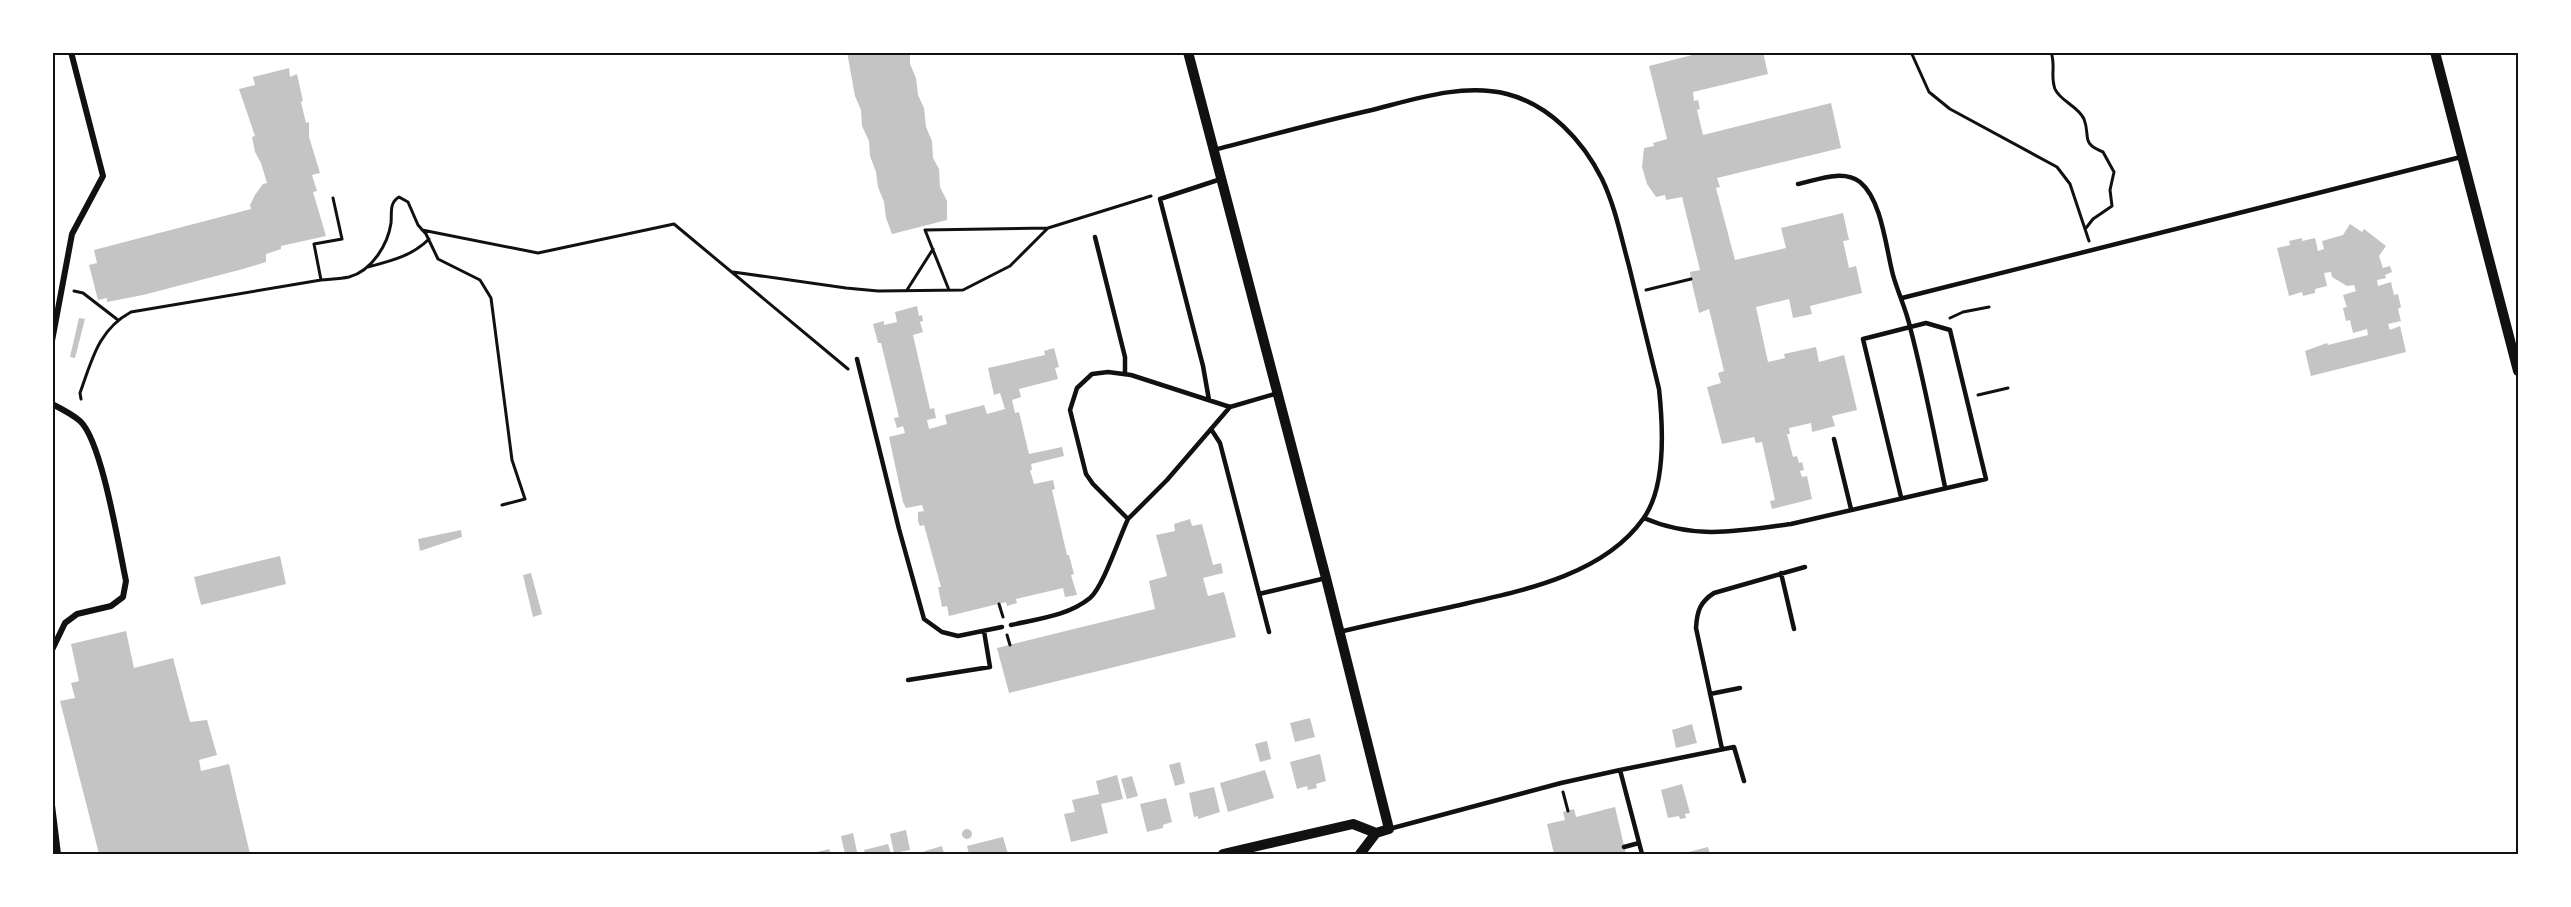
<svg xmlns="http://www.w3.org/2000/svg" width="2571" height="907" viewBox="0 0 2571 907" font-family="Manrope,sans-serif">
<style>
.building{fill:#c4c4c4}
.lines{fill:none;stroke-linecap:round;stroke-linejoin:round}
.path{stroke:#111;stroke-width:3}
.service{stroke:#111;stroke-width:4.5}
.minor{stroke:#111;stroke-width:6}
.tertiary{stroke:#111;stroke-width:10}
.neatline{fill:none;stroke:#111;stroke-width:2}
</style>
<rect width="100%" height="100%" fill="#fff"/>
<path class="building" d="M 847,52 L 910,52 L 910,64 L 916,78 L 918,95 L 924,108 L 926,127 L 932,141 L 933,158 L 939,169 L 940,187 L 947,201 L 947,220 L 892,234 L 886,218 L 884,202 L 878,187 L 876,172 L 870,156 L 869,141 L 862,126 L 861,110 L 855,96 Z
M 1704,52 L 1763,52 L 1768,74 L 1693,92 L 1694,101 L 1698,100 L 1700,109 L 1697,110 L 1703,135 L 1831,103 L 1841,148 L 1717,178 L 1720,187 L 1716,188 L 1735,260 L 1786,248 L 1781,228 L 1843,213 L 1849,240 L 1843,241 L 1849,268 L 1856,266 L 1862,293 L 1810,306 L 1812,314 L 1793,318 L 1789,299 L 1756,307 L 1768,362 L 1785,358 L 1784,354 L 1816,347 L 1819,362 L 1844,355 L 1857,410 L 1832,416 L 1835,426 L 1812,432 L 1811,423 L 1789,428 L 1790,434 L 1787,434 L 1793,457 L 1797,456 L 1799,463 L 1802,462 L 1804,470 L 1800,471 L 1802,477 L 1807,476 L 1812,499 L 1772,509 L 1770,501 L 1775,500 L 1762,442 L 1756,443 L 1754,437 L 1722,444 L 1707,387 L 1721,383 L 1718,373 L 1724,371 L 1709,309 L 1699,313 L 1691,279 L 1690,272 L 1700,270 L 1682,197 L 1666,200 L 1665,195 L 1656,197 L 1647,184 L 1642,167 L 1644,148 L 1654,146 L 1653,143 L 1667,139 L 1649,66 Z
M 289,68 L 290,77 L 297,74 L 303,101 L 301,102 L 306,123 L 309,122 L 309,137 L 320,173 L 312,175 L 317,191 L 313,192 L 326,236 L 281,246 L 281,249 L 266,254 L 266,262 L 243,269 L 143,295 L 107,302 L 107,298 L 98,300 L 89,265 L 97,263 L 94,250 L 251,209 L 250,205 L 255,195 L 263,184 L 267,183 L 261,163 L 255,152 L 252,137 L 255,136 L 239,89 L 255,85 L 253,77 Z
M 2350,224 L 2362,232 L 2364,229 L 2386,246 L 2379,256 L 2383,268 L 2390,266 L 2392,272 L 2385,275 L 2386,278 L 2377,280 L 2378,286 L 2391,282 L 2394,295 L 2398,294 L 2401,307 L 2398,309 L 2401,321 L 2388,324 L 2390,330 L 2400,326 L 2406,352 L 2311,376 L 2305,351 L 2327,343 L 2328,345 L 2368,335 L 2367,329 L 2353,333 L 2350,320 L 2346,321 L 2343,308 L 2347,307 L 2343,295 L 2356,291 L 2354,285 L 2347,286 L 2332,277 L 2331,272 L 2324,273 L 2327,286 L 2315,289 L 2315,293 L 2303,296 L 2302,292 L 2289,296 L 2277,248 L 2290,245 L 2289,241 L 2302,238 L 2302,241 L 2315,238 L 2318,251 L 2324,249 L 2322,241 L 2343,235 Z
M 917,306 L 919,316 L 922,315 L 923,321 L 920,322 L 923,332 L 913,335 L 930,409 L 934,408 L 936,418 L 927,420 L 929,429 L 947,424 L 945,415 L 984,405 L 987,414 L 1005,409 L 1000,393 L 994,395 L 988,368 L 1045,355 L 1044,351 L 1054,348 L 1059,367 L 1055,368 L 1058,379 L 1019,389 L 1021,397 L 1012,400 L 1015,413 L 1019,412 L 1029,454 L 1062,447 L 1064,456 L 1031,464 L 1032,470 L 1030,470 L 1034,484 L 1053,480 L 1055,489 L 1052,490 L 1067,555 L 1069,555 L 1074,574 L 1071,575 L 1077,595 L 1065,597 L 1063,588 L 1016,599 L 1017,603 L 1007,606 L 1006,602 L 949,616 L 947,606 L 942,607 L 938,587 L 941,587 L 924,525 L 920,526 L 918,521 L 918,512 L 924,511 L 922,505 L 906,508 L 903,502 L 889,437 L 905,433 L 903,426 L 897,428 L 894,418 L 899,417 L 881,343 L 878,343 L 873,324 L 884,321 L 884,325 L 897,322 L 895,312 Z
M 79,318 L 85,319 L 75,358 L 70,357 Z
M 1190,519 L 1192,526 L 1202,524 L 1213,565 L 1221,563 L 1223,573 L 1203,578 L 1208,596 L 1224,592 L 1236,637 L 1009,693 L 997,648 L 1155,609 L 1149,581 L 1167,576 L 1156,535 L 1175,531 L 1174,524 Z
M 461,530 L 462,537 L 420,551 L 418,539 Z
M 280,556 L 286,584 L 201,605 L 194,577 Z
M 531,573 L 542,614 L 533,617 L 523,575 Z
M 126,631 L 134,668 L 173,658 L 190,722 L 207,720 L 217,755 L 199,760 L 201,771 L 229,764 L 250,854 L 99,854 L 60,701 L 75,698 L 71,683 L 79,681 L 71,644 Z
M 1310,718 L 1315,737 L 1295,742 L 1290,723 Z
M 1692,724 L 1697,743 L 1676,748 L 1672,730 Z
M 1267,741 L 1271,759 L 1260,762 L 1255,744 Z
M 1320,754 L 1326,781 L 1316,784 L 1317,788 L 1308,790 L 1307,786 L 1297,789 L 1290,762 Z
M 1180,762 L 1185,783 L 1175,786 L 1169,765 Z
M 1265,770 L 1274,798 L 1228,812 L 1220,783 Z
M 1117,775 L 1123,799 L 1101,804 L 1108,833 L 1071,842 L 1064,814 L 1075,812 L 1072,800 L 1099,794 L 1096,781 Z
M 1132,776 L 1138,796 L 1127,799 L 1121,779 Z
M 1682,784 L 1690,813 L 1685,814 L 1686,818 L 1680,819 L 1679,816 L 1668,818 L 1661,790 Z
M 1214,787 L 1220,812 L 1198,819 L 1198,816 L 1194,817 L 1189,793 Z
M 1166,798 L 1172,822 L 1163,825 L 1163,828 L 1147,832 L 1140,804 Z
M 1615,807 L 1626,854 L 1554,854 L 1547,824 L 1565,820 L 1563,812 L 1574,809 L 1576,817 Z
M962 834a5 5 0 1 1 10 0a5 5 0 1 1-10 0Z
M 906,830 L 910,850 L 894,853 L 890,834 Z
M 853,833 L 857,852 L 845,854 L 841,836 Z
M 1003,837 L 1008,854 L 969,854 L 967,846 Z
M 888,844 L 891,854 L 865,854 L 864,850 Z
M 942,846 L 944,854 L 920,854 L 925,851 Z
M 1708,847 L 1710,854 L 1681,854 Z
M 829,849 L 831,854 L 809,854 Z"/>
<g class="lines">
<path class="path" d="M 1911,52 L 1929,92 L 1950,109 L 2057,167 L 2070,184 L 2089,241
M 2051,52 C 2056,66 2050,76 2055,89 C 2060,101 2078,106 2084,119 C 2091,137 2080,143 2103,152 L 2114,172 L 2110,190 L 2112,206 L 2093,219 L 2086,228
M 422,230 L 538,253 L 674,224 L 848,369
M 368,267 C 391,261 412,256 429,239
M 733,272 L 846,288 L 878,291 L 963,290 L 1010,266 L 1048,228 L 1151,196
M 321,280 C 330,279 340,279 349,277 C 372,271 388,244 391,223 C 392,213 389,203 399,197 L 408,202 L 418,225 L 426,234 L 438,259 L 480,280 L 491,298 L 512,460 L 525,499 L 502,505
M 907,290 L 933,249
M 949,290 L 925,230 L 1048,228
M 1646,290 L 1691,279
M 74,291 L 83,293 L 118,320
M 1950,318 L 1963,312 L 1989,307
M 1978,395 L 2008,388
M 81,399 L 80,393 C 92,360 98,330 131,312 L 321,280 L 314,244 L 342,239 L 333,198
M 999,604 L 1003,617
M 1007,635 L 1010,645
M 1563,792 L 1568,811"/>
<path class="service" d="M 1214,150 C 1267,136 1319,122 1372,110 C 1415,99 1463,83 1507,94 C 1550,105 1583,141 1602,179 C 1615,206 1621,237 1629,266 C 1639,307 1649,348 1659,389 C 1663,426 1666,488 1643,519 C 1602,577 1516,592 1451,607 C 1414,615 1377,623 1339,632
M 1798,184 C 1817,180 1843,169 1860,182 C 1882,200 1886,249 1893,275 C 1898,293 1906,309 1910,327 C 1924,380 1934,434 1945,487
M 1095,237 L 1125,357 L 1125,374
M 1902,298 L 2461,157
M 857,359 L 899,529 L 924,619 L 942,632 L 958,636 L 1002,627
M 1209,400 L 1203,366 L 1160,199 L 1221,179
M 1230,407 L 1167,480 L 1128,519 L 1093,484 L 1086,474 L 1070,410 L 1077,388 L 1092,374 L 1108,372 L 1131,375 L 1230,407 L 1278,393
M 1211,429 L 1220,443 L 1269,632
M 1834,439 L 1851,509
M 1644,518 C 1694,540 1739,531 1791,524 L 1986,479 L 1950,330 L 1926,323 L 1863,339 L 1901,497
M 1781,573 L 1794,629
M 1259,594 L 1326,578
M 1011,625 C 1037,619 1068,616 1090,598 C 1103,587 1119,538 1128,519
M 908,680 L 990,667 L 984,631
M 1710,694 L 1740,688
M 1722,749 L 1696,628 C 1697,611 1700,602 1714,593 L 1805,567
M 1620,770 L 1734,747 L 1744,781
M 1389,829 L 1561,783 L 1620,770 L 1642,854
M 1624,847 L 1639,843"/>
<path class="minor" d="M 52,341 L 72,234 L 103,176 L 71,52
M 52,404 C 62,409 72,414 80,421 C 102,441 119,548 126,581 L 123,597 L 111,606 L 77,614 L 65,623 L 52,650
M 52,805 L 58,854"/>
<path class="tertiary" d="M 1188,52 L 1326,578 L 1389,829 L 1376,833 L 1353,824 L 1223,854
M 2435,52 L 2518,371
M 1360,854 L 1376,833"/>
</g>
<rect width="2571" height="907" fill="none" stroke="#ffffff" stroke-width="108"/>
<rect x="54" y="54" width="2463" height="799" class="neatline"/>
</svg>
